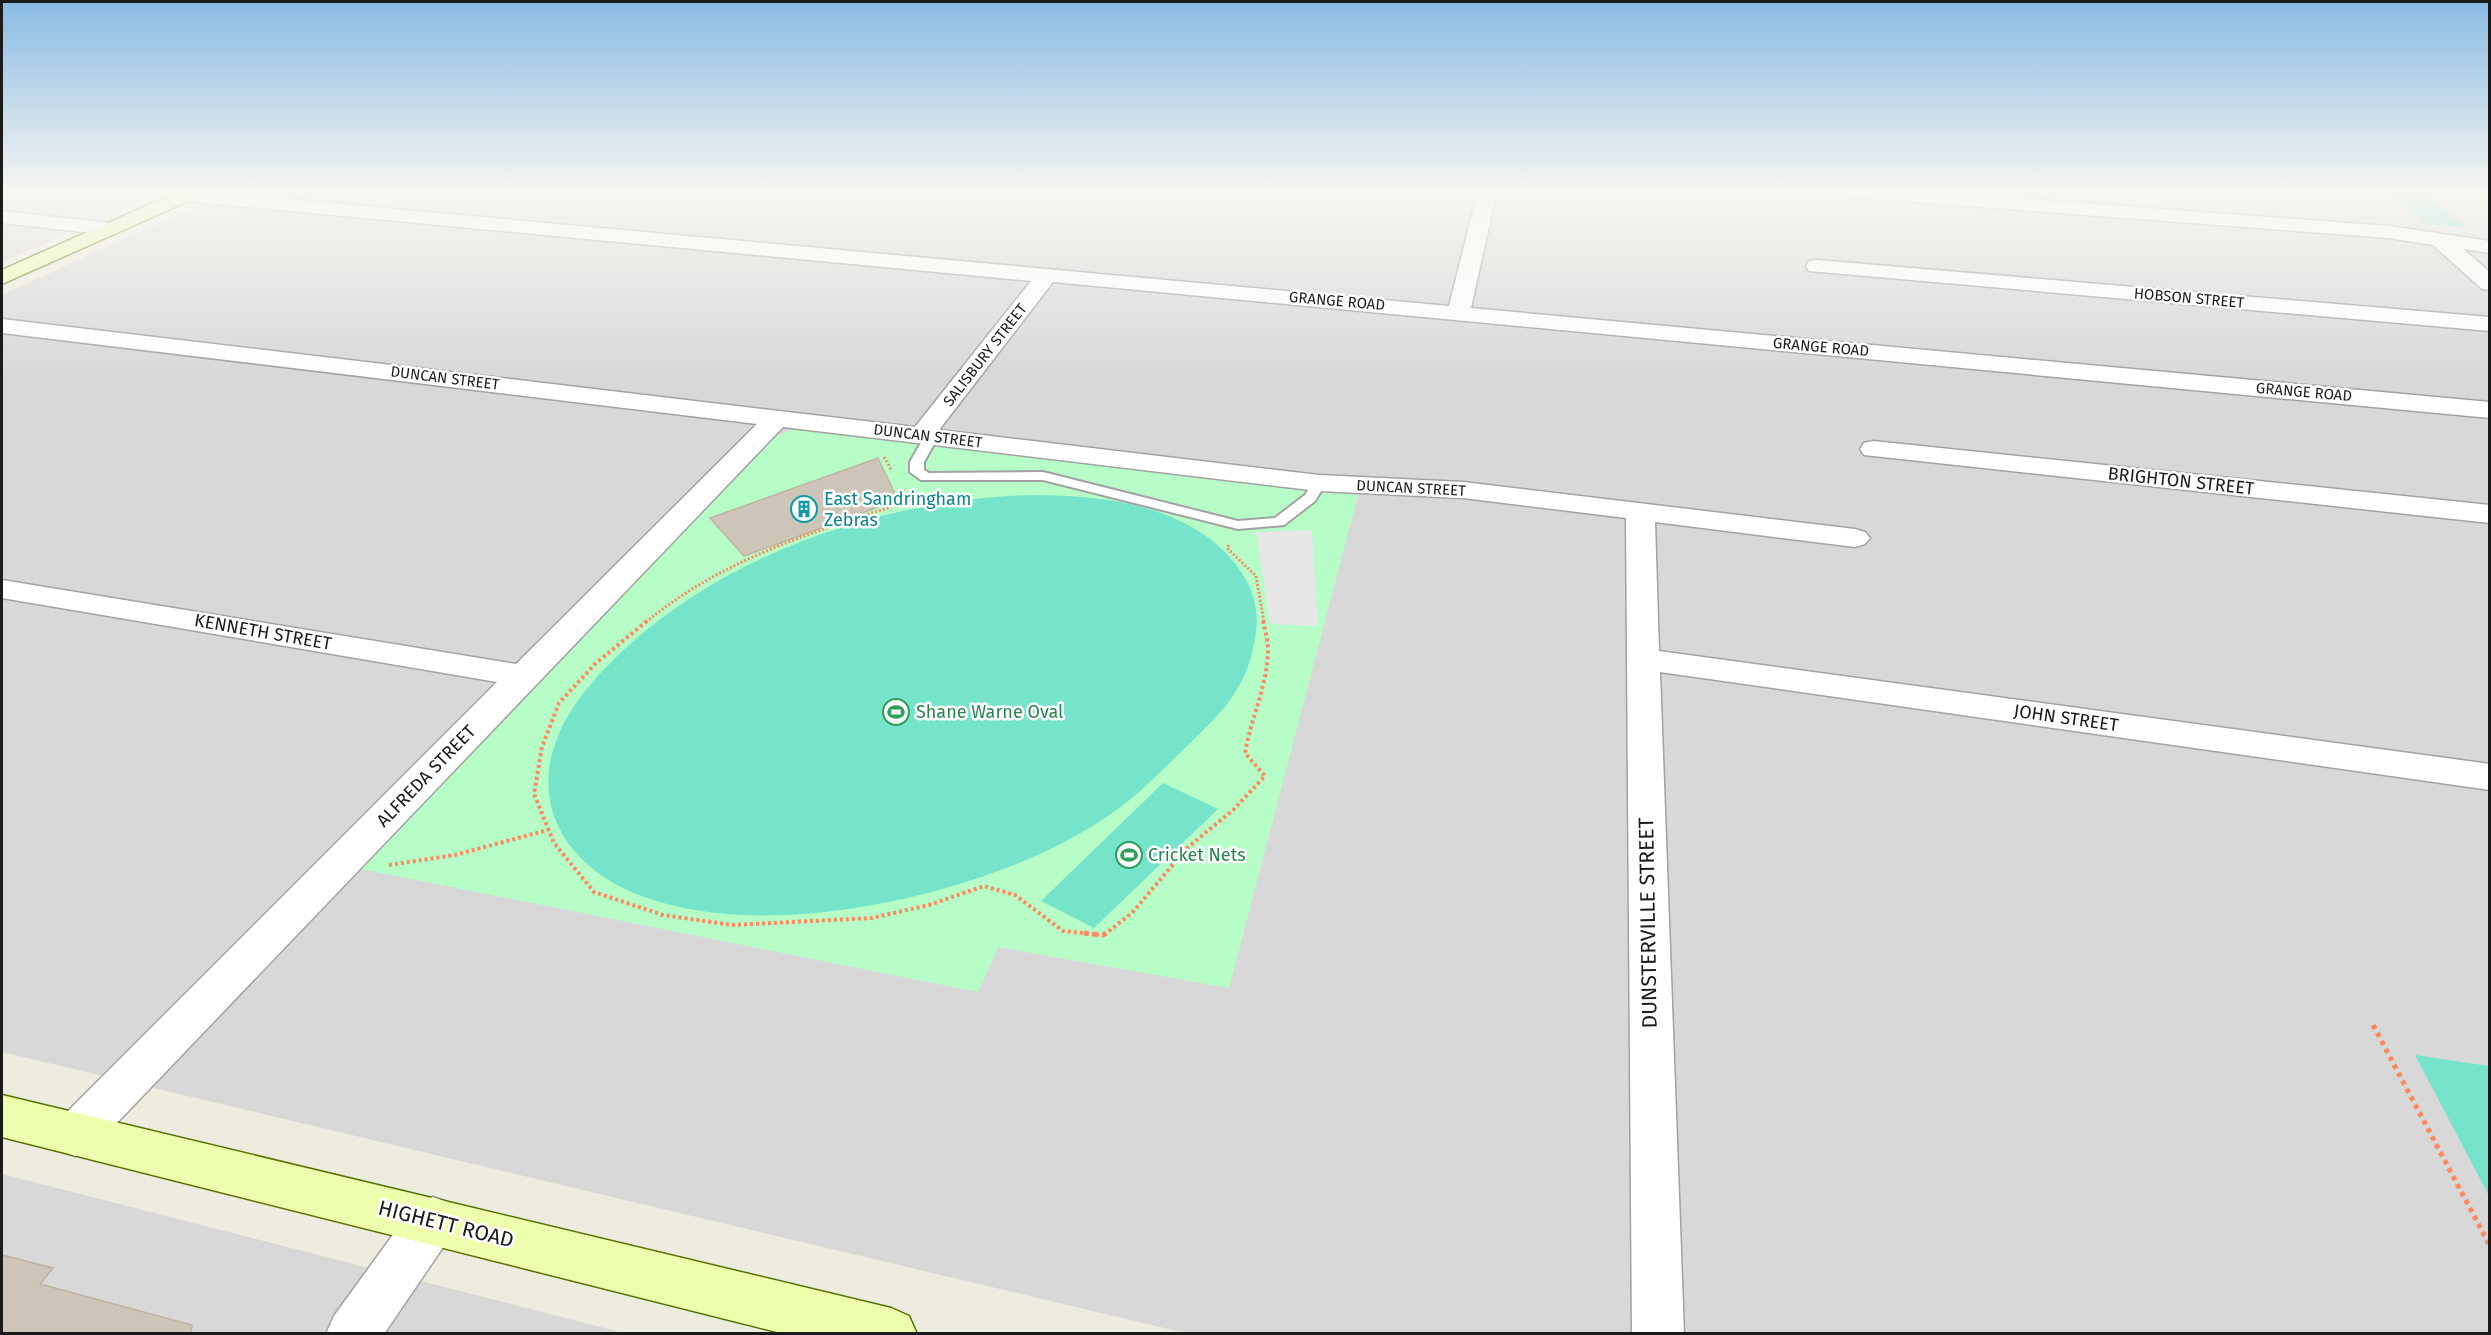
<svg xmlns="http://www.w3.org/2000/svg" width="2491" height="1335" viewBox="0 0 2491 1335" font-family="'Fira Sans',sans-serif">
<style>
.residential{fill:#d9d8d8;fill-rule:evenodd}
.park{fill:#b6fdc7}
.pitch{fill:#76e4ca}
.parking{fill:#e7e7e7}
.building{fill:#cdc5b8;stroke:#c0b3a1;stroke-width:1.5}
.lines{fill:none;stroke-linecap:round;stroke-linejoin:round}
.lane-casing{stroke:#a2a2a2;stroke-width:4}
.street-casing{stroke:#a2a2a2;stroke-width:3}
.secondary-casing{stroke:#557400;stroke-width:3}
.path-far2{stroke:#ff885f;stroke-width:3;stroke-dasharray:2 2;stroke-linecap:butt}
.path-far1{stroke:#ff885f;stroke-width:4;stroke-dasharray:3 3;stroke-linecap:butt}
.path{stroke:#ff885f;stroke-width:5;stroke-dasharray:4.5 4.5;stroke-linecap:butt}
.lane{fill:#fff;fill-rule:evenodd}
.street{fill:#fff;fill-rule:evenodd}
.secondary{fill:#edfead;fill-rule:evenodd}
.labels{text-anchor:middle;dominant-baseline:central;stroke-width:5;stroke-linejoin:round;paint-order:stroke}
.far-street-label{font-size:15px;fill:#1b1b1b;stroke:#fff}
.street-label{font-size:18px;fill:#1b1b1b;stroke:#fff}
.culture-label{font-size:18px;fill:#0d838f;stroke:#fff;text-anchor:start}
.leisure-label{font-size:18px;fill:#27864d;stroke:#fff;text-anchor:start}
.near-street-label{font-size:21px;fill:#1b1b1b;stroke:#fff}
</style>
<rect width="100%" height="100%" fill="#eeebdf"/>
<path class="residential" d="M 2,190 L 165,190 L 2,262 Z
M 231,190 L 2489,190 L 2489,1333 L 1185,1333 L 2,1052 L 2,295 ZM 800,429 L 1229,987 L 998,947 L 978,992 L 777,435 Z
M 2,1174 L 624,1333 L 2,1333 Z"/>
<path class="park" d="M 810,429 L 1358,495 L 1229,988 L 998,947 L 978,992 L 356,868 L 772,439 L 791,430 Z"/>
<path class="pitch" d="M 2393,195 L 2430,197 L 2465,227 L 2426,224 Z
M 1032,495 C 1103,495 1191,505 1237,566 C 1252,586 1259,607 1256,632 C 1248,694 1217,716 1176,757 C 1159,773 1142,791 1123,805 C 1038,871 892,911 786,915 C 739,917 689,913 644,897 C 570,870 525,807 561,729 C 576,697 603,669 628,646 C 735,549 890,499 1032,495 Z
M 1163,783 L 1218,809 L 1094,928 L 1041,901 Z
M 2415,1055 L 2489,1066 L 2489,1196 Z"/>
<path class="parking" d="M 1312,530 L 1318,626 L 1270,624 L 1256,532 Z"/>
<path class="building" d="M 878,458 L 898,500 L 744,556 L 710,518 Z
M 2,1255 L 53,1268 L 40,1284 L 192,1325 L 191,1334 L 2,1334 Z"/>
<g class="lines">
<defs>
<path id="lane" d="M 931,433 L 938,437 L 924,462 L 924,470 L 929,473 L 1043,472 L 1238,521 L 1275,518 L 1305,495 L 1314,480 L 1319,479 L 1326,483 L 1315,501 L 1284,525 L 1238,529 L 1043,480 L 921,480 L 910,472 L 910,462 L 926,434 Z"/>
<path id="street" d="M 188,190 L 1449,306 L 1478,190 L 1497,190 L 1471,308 L 2490,402 L 2490,418 L 1053,282 L 939,430 L 1319,475 L 1463,482 L 1855,529 L 1865,532 L 1870,538 L 1865,544 L 1855,547 L 1655,522 L 1659,651 L 2490,764 L 2490,790 L 1660,672 L 1684,1334 L 1632,1334 L 1626,518 L 1463,498 L 1319,491 L 783,427 L 91,1150 L 75,1156 L 59,1150 L 52,1135 L 59,1120 L 497,682 L 2,598 L 2,580 L 516,664 L 757,424 L 2,333 L 2,319 L 915,427 L 1031,281 L 184,201 L 177,199 L 174,195 L 177,191 Z
M 1826,190 L 1907,190 L 2389,226 L 2490,241 L 2490,253 L 2463,249 L 2490,272 L 2490,290 L 2482,289 L 2433,245 L 2389,238 L 1836,196 L 1829,194 Z
M 2,211 L 110,223 L 117,225 L 120,229 L 117,233 L 110,235 L 2,223 Z
M 1817,260 L 2490,317 L 2490,331 L 1809,271 L 1806,266 L 1809,261 Z
M 1873,441 L 2490,505 L 2490,523 L 1864,455 L 1860,449 L 1864,443 Z
M 433,1197 L 450,1203 L 457,1220 L 450,1237 L 384,1334 L 326,1334 L 334,1316 L 416,1203 Z"/>
<path id="secondary" d="M 182,190 L 207,190 L 204,194 L 2,284 L 2,270 Z
M 2,1095 L 891,1308 L 909,1316 L 917,1334 L 785,1334 L 2,1137 Z"/>
</defs>
<use href="#lane" class="lane-casing"/>
<use href="#street" class="street-casing"/>
<use href="#secondary" class="secondary-casing"/>
<path class="path-far2" d="M 884,457 L 892,471
M 1229,545 L 1227,548 L 1256,576 L 1264,622
M 646,622 C 724,558 815,531 910,501 L 904,490"/>
<path class="path-far1" d="M 647,621 L 595,664 L 559,703 L 542,747 L 534,794 L 554,843 L 594,892 L 663,915 L 732,925 L 872,918 L 929,905 L 984,886 L 1015,895 L 1063,931 L 1099,935
M 389,865 L 455,855 L 548,830
M 1104,935 L 1132,913 L 1187,848 L 1233,810 L 1265,776 L 1245,753 C 1251,718 1268,684 1268,649 C 1268,640 1265,630 1263,621"/>
<path class="path" d="M 1084,933 L 1103,935 L 1106,933
M 2373,1025 L 2490,1246"/>
<use href="#lane" class="lane"/>
<use href="#street" class="street"/>
<use href="#secondary" class="secondary"/>
</g>
<linearGradient id="sky" x2="0" y2="1"><stop stop-color="#89bbe4"/><stop offset="0.51" stop-color="#f7f6f1"/><stop offset="1" stop-color="#f7f6f1" stop-opacity="0"/></linearGradient>
<rect width="2491" height="376" fill="url(#sky)"/>
<defs>
<symbol id="building-ring" viewBox="-11 -11 22 22"><circle r="9.5" fill="#fff" stroke="#0f9aa8" stroke-width="1.5"/><path d="M-4-6H4V6H1V3H-1V6H-4ZM-2.5-4.3h1.7v1.8h-1.7ZM.8-4.3h1.7v1.8H.8ZM-2.5-1h1.7V.8h-1.7ZM.8-1h1.7V.8H.8Z" fill="#0f9aa8"/></symbol>
<symbol id="stadium-ring" viewBox="-11 -11 22 22"><circle r="9.5" fill="#fff" stroke="#2e9e5b" stroke-width="1.5"/><path d="M0-5a6.5 5 0 1 0 0 10a6.5 5 0 1 0 0-10ZM-3.5-1.8h7v3.6h-7Z" fill="#2e9e5b"/></symbol>
</defs>
<g fill-rule="evenodd">
<use href="#building-ring" x="789" y="494" width="30" height="30"/>
<use href="#stadium-ring" x="881" y="697" width="30" height="30"/>
<use href="#stadium-ring" x="1114" y="840" width="30" height="30"/>
</g>
<g class="labels">
<g class="far-street-label">
<text transform="translate(2189 298) rotate(5)">HOBSON STREET</text>
<text transform="translate(1337 301) rotate(5)">GRANGE ROAD</text>
<text transform="translate(1821 347) rotate(5)">GRANGE ROAD</text>
<text transform="translate(985 355) rotate(-52)">SALISBURY STREET</text>
<text transform="translate(445 378) rotate(7)">DUNCAN STREET</text>
<text transform="translate(2304 392) rotate(5)">GRANGE ROAD</text>
<text transform="translate(928 436) rotate(7)">DUNCAN STREET</text>
<text transform="translate(1411 488) rotate(3)">DUNCAN STREET</text>
</g>
<g class="street-label">
<text transform="translate(2181 481) rotate(6)">BRIGHTON STREET</text>
<text transform="translate(263 632) rotate(10)">KENNETH STREET</text>
<text transform="translate(2066 718) rotate(8)">JOHN STREET</text>
<text transform="translate(426 776) rotate(-46)">ALFREDA STREET</text>
</g>
<g class="culture-label">
<text x="824" y="499">East Sandringham<tspan x="824" dy="21">Zebras</tspan></text>
</g>
<g class="leisure-label">
<text x="916" y="712">Shane Warne Oval</text>
<text x="1148" y="855">Cricket Nets</text>
</g>
<g class="near-street-label">
<text transform="translate(1648 923) rotate(-91)">DUNSTERVILLE STREET</text>
<text transform="translate(446 1224) rotate(14)">HIGHETT ROAD</text>
</g>
</g>
<rect width="2491" height="1335" fill="none" stroke="#1b1b1b" stroke-width="6"/>
</svg>
